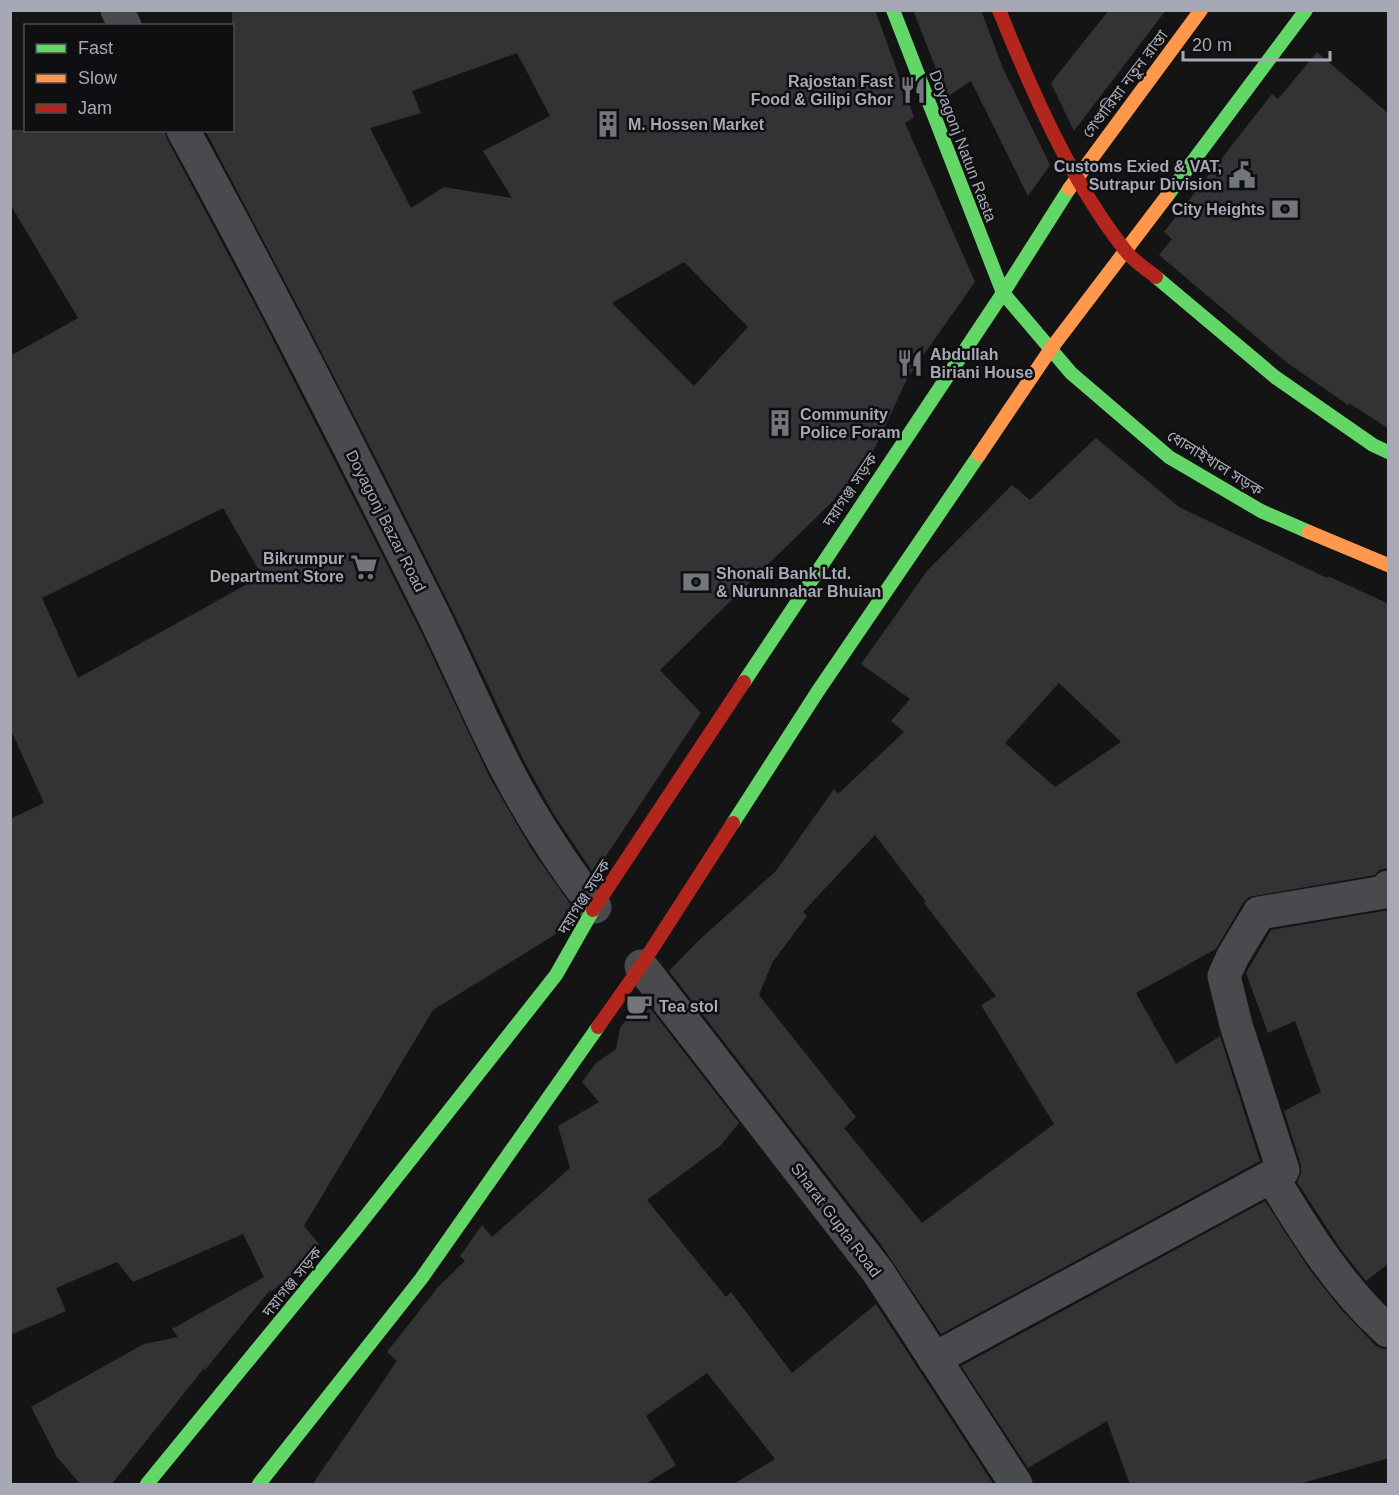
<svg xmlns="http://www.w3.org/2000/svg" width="1399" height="1495" viewBox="0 0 1399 1495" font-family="Arial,'Noto Sans Bengali',sans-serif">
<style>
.building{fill:#333335;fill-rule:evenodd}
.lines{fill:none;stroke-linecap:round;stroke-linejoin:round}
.street{stroke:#494a4d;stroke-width:33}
.fast{stroke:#63d668;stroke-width:14}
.slow{stroke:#ff974d;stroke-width:14}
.jam{stroke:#b3261e;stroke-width:14}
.labels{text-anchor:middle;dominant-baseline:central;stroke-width:5;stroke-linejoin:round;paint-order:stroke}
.poi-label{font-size:16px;font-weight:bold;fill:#a6a9b5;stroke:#0f0e10;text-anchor:start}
.street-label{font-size:16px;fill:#a6a9b5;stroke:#0f0e10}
</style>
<rect width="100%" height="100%" fill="#141414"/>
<path class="building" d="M 232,10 L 875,10 L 914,117 L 905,123 L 975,282 L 908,377 L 872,454 L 832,502 L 660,670 L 701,713 L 594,874 L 553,813 L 524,761 L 456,618 L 386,478 L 294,299 L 205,130 L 232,130 ZM 517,53 L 550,116 L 483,151 L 512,198 L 444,187 L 411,208 L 370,128 L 421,113 L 412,91 ZM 684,262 L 748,327 L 694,386 L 612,303 Z
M 913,10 L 981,10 L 1002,66 L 1050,165 L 1028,196 L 971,81 L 947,97 Z
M 1109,10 L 1166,10 L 1074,131 L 1051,83 Z
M 1317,52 L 1389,114 L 1389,429 L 1349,403 L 1348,405 L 1286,362 L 1159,255 L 1172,239 L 1164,232 L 1272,94 L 1278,99 Z
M 10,130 L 164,130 L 167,139 L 261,316 L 352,495 L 422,634 L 490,778 L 532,850 L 573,908 L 556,934 L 433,1010 L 304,1226 L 319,1244 L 298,1270 L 271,1292 L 270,1290 L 205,1370 L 204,1368 L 111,1485 L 81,1485 L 57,1457 L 31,1407 L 144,1344 L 178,1337 L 172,1329 L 264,1277 L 243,1234 L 133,1282 L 117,1262 L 56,1288 L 66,1311 L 10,1335 L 10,819 L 44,803 L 10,728 L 10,356 L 78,318 L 10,204 ZM 223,508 L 262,576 L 78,678 L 42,598 Z
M 1096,438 L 1179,507 L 1327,578 L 1328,576 L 1389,604 L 1389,868 L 1379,870 L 1375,875 L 1249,897 L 1243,903 L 1216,949 L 1136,993 L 1176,1064 L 1220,1036 L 1260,1161 L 941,1334 L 880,1243 L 669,971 L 697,942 L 776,871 L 834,789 L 838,794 L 904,732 L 891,721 L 910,699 L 861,664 L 927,571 L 1012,485 L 1030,500 ZM 1059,683 L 1121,742 L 1055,787 L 1005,743 ZM 875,835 L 926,902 L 924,903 L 996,996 L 981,1005 L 1054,1124 L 922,1223 L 844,1128 L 856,1117 L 759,995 L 772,963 L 807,916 L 803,912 Z
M 1389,910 L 1389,1263 L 1366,1281 L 1340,1248 L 1297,1182 L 1301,1173 L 1301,1165 L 1284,1111 L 1321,1092 L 1295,1021 L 1268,1033 L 1246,973 L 1271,930 Z
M 642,998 L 739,1123 L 720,1146 L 647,1200 L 726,1297 L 731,1292 L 792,1373 L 876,1304 L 994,1485 L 732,1485 L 775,1459 L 707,1373 L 646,1416 L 676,1465 L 644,1485 L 312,1485 L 397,1361 L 387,1352 L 438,1287 L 465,1261 L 460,1256 L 482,1225 L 492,1237 L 570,1168 L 558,1126 L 599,1102 L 582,1082 L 595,1064 L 616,1049 L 620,1028 Z
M 1265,1201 L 1309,1269 L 1340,1308 L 1375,1345 L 1383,1349 L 1389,1349 L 1389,1458 L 1296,1485 L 1130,1485 L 1107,1421 L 1028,1468 L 961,1366 Z"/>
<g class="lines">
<path class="street" d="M 117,10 L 125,26
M 183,130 C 269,287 349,446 429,606 C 456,660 479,716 507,770 C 532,818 562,864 595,907
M 641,966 L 878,1272 L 1016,1484
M 1272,1177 C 1305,1232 1340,1288 1388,1331
M 934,1359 L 1283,1170 L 1236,1025 L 1224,976 L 1233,956 L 1259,913 L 1385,892 L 1388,887"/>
<path class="fast" d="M 893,10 L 1003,293 L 1071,373 L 1169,457 L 1261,511 L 1309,532
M 1167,196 L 1306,10
M 1156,277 L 1275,377 L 1373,445 L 1388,452
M 744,682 L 1003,293 L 1069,189
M 733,823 L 818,691 L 979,455
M 147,1484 L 355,1230 L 556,975 L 593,910
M 259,1484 L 421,1279 L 598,1027"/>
<path class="slow" d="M 1069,189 L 1201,10
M 979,455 L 1050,350 L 1167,196
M 1309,532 L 1388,565"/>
<path class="jam" d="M 999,10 C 1032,91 1071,182 1125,250 C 1133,261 1146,269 1156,277
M 593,910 L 744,682
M 598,1027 L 641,966 L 733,823"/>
</g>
<defs>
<symbol id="restaurant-bare" viewBox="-9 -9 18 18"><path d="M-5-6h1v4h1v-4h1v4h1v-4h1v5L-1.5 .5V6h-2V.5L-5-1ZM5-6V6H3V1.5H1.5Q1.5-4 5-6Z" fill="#73757d" stroke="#0f0e10" stroke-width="2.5" paint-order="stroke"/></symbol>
<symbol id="building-bare" viewBox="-9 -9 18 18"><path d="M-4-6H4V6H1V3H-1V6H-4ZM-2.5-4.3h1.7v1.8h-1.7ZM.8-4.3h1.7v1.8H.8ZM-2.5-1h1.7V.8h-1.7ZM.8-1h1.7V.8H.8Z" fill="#73757d" stroke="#0f0e10" stroke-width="2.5" paint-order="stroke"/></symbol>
<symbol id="civic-bare" viewBox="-9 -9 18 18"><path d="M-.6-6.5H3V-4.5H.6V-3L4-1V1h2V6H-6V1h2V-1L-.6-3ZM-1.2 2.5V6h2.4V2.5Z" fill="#73757d" stroke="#0f0e10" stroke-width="2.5" paint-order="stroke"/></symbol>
<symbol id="bank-bare" viewBox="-9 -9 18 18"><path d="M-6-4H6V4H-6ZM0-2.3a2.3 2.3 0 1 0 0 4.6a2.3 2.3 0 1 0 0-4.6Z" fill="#73757d" stroke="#0f0e10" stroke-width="2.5" paint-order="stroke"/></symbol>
<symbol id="supermarket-bare" viewBox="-9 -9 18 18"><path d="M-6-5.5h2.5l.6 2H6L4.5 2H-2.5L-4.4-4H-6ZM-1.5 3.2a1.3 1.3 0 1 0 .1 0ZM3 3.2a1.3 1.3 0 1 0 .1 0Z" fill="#73757d" stroke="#0f0e10" stroke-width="2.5" paint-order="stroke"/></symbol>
<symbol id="cafe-bare" viewBox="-9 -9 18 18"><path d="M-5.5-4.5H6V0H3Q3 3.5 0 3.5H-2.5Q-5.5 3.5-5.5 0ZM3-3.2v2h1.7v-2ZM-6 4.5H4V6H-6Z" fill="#73757d" stroke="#0f0e10" stroke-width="2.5" paint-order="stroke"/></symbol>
</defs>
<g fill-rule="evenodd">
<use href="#restaurant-bare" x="894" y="71" width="38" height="38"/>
<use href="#building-bare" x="589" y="105" width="38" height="38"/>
<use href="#civic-bare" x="1223" y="156" width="38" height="38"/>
<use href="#bank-bare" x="1266" y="190" width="38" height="38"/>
<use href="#restaurant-bare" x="891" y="344" width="38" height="38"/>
<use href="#building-bare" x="761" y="404" width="38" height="38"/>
<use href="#supermarket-bare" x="345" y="548" width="38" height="38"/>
<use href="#bank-bare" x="677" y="563" width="38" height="38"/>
<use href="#cafe-bare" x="620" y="987" width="38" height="38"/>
</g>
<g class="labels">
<g class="poi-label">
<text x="893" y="81" text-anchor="end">Rajostan Fast<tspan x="893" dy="18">Food &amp; Gilipi Ghor</tspan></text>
<text x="628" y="124">M. Hossen Market</text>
<text x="1222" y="166" text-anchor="end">Customs Exied &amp; VAT,<tspan x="1222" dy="18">Sutrapur Division</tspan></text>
<text x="1265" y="209" text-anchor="end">City Heights</text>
<text x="930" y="354">Abdullah<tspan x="930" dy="18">Biriani House</tspan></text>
<text x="800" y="414">Community<tspan x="800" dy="18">Police Foram</tspan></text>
<text x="344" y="558" text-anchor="end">Bikrumpur<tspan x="344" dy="18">Department Store</tspan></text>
<text x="716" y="573">Shonali Bank Ltd.<tspan x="716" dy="18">&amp; Nurunnahar Bhuian</tspan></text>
<text x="659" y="1006">Tea stol</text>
</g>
<g class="street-label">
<text transform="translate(1125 84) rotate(-53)">গেণ্ডারিয়া নতুন রাস্তা</text>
<text transform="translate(963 146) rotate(69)">Doyagonj Natun Rasta</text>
<text transform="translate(1215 463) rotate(32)">ধোলাইখাল সড়ক</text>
<text transform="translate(850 490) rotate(-56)">দয়াগঞ্জ সড়ক</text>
<text transform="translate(386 521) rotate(63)">Doyagonj Bazar Road</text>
<text transform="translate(584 897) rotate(-58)">দয়াগঞ্জ সড়ক</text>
<text transform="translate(836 1220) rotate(53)">Sharat Gupta Road</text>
<text transform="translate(292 1282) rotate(-51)">দয়াগঞ্জ সড়ক</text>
</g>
</g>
<rect width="1399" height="1495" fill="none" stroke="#a6a9b5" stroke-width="24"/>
<rect x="24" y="24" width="210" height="108" fill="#0f0e10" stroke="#4b4c52" stroke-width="1.5"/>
<rect x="36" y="44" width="30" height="9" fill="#63d668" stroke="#4b4c52" stroke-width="1.5"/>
<text x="78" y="54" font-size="18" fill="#a6a9b5">Fast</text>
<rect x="36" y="74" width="30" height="9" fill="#ff974d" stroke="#4b4c52" stroke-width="1.5"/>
<text x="78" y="84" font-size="18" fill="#a6a9b5">Slow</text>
<rect x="36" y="104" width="30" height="9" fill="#b3261e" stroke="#4b4c52" stroke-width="1.5"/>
<text x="78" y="114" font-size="18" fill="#a6a9b5">Jam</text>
<path d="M1183 51v9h147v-9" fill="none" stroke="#a6a9b5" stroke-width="3"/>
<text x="1192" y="51" font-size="18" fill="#a6a9b5" stroke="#0f0e10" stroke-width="4.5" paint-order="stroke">20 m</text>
</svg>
